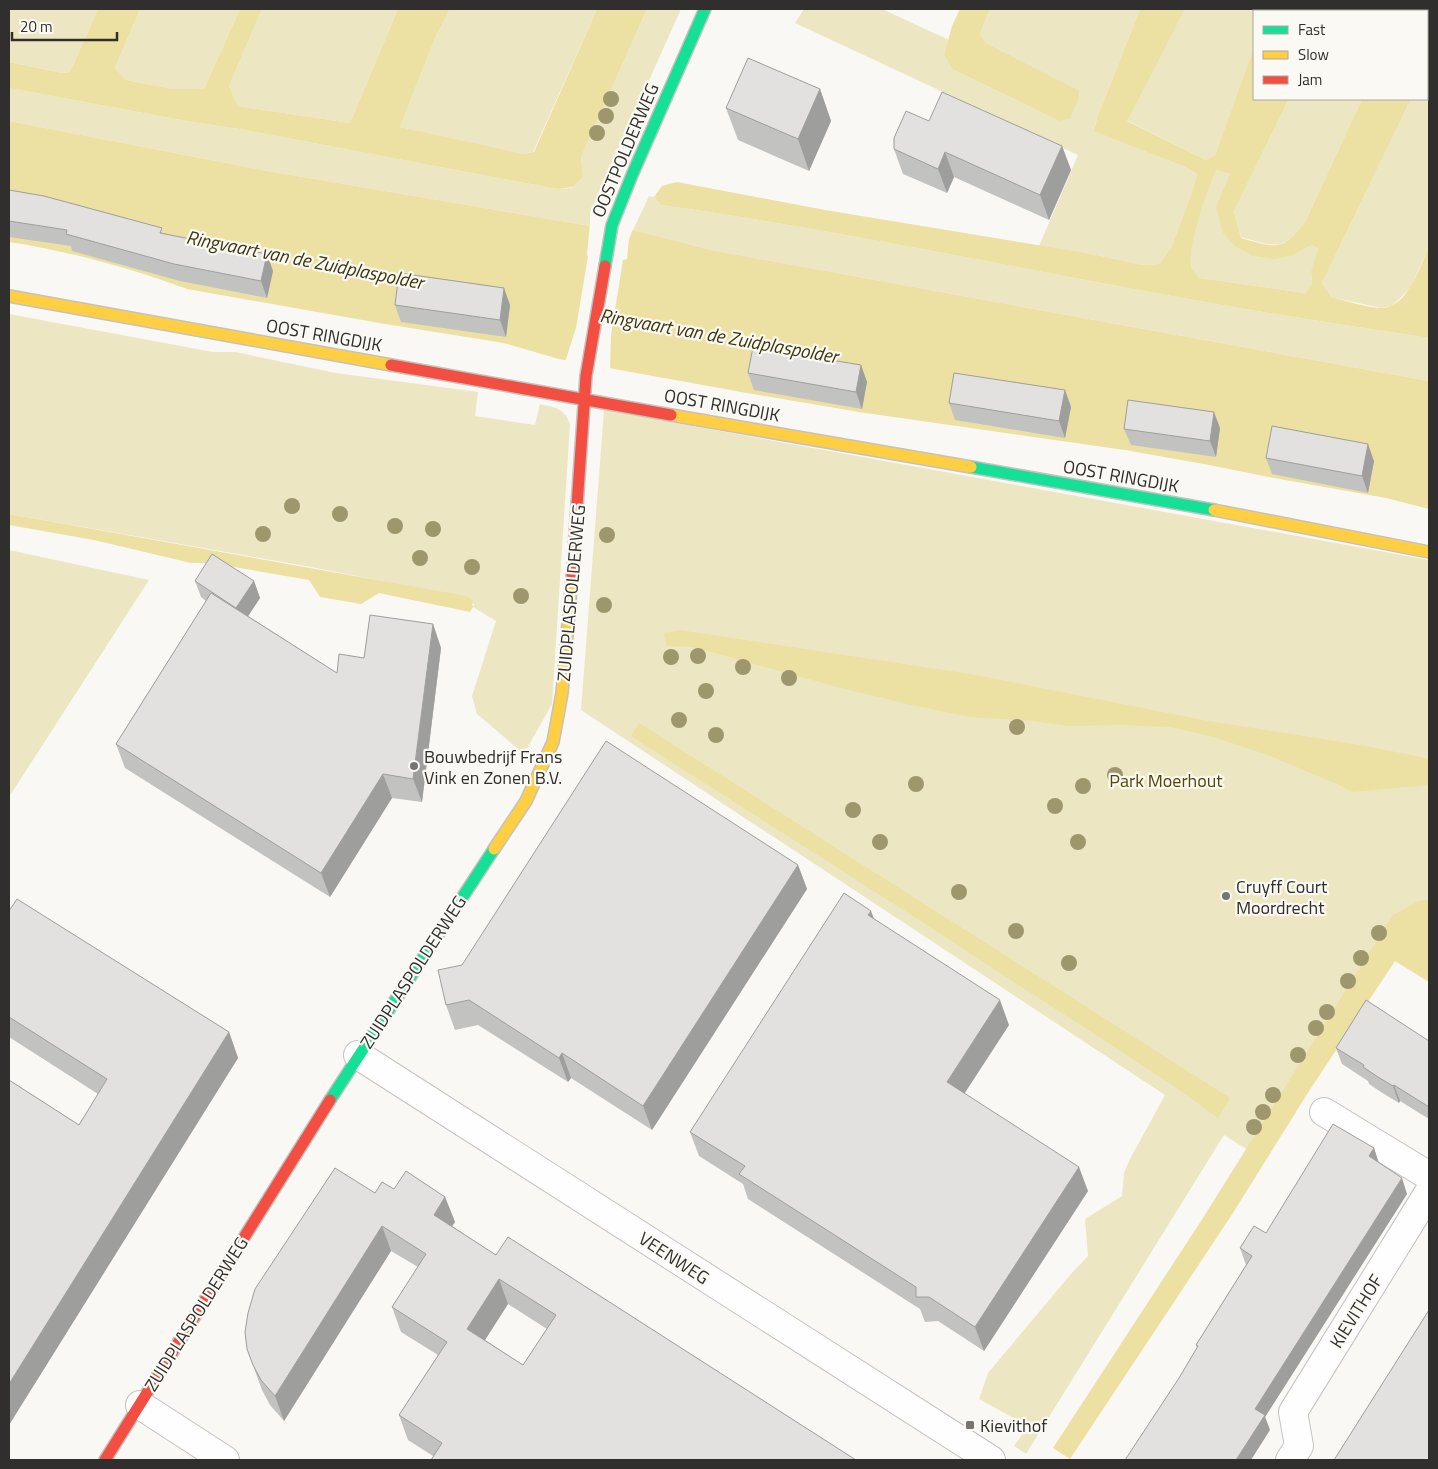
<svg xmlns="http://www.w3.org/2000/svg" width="1438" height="1469" viewBox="0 0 1438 1469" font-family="'Titillium Web',sans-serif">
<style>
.green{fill:#ede6c2}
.water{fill:#ece0a2;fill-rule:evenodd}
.pier{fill:#f9f8f5}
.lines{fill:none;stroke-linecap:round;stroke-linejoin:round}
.street-casing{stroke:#c3c2bf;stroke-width:30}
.fast-casing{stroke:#c3c2bf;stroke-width:14}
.slow-casing{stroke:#c3c2bf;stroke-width:14}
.jam-casing{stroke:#c3c2bf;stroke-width:14}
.street{stroke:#fefefe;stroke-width:28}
.fast{stroke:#16e098;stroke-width:11}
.slow{stroke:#ffcf43;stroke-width:11}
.jam{stroke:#f24e42;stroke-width:11}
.tree{fill:#9e976e}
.wall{fill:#c2c2c0;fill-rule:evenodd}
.shaded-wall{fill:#9e9e9c}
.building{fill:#e2e1df;stroke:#9e9e9c;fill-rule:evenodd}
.poi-dot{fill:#767573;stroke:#fbf9f3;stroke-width:2}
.labels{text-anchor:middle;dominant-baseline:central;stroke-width:4.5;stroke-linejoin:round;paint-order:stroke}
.street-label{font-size:18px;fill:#302f2d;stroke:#fbf9f3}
.poi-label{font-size:18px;fill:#302f2d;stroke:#fbf9f3;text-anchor:start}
.park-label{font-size:18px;fill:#544700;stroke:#fbf9f3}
.water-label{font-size:19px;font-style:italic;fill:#3c350f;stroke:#fbf9f3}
</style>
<rect width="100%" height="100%" fill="#f9f8f5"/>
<path class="green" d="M 9,9 L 98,9 L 70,72 L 62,73 L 9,62 Z
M 140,9 L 240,9 L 204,89 L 173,89 L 126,80 L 115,68 Z
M 262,9 L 398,9 L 350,123 L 238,106 L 229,86 Z
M 450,9 L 597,9 L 533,152 L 523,154 L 504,151 L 400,127 L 435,38 Z
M 647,9 L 681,9 L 590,212 L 590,226 L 273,172 L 9,121 L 9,88 L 192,122 L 239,129 L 557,189 L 572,188 L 583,177 L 581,157 Z
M 804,9 L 882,9 L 949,40 L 944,55 L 952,69 L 1059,121 L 1079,90 L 986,43 L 980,34 L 990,9 L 1140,9 L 1097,118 L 1094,130 L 1183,166 L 1197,174 L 1192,192 L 1171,248 L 1159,264 L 1143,265 L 1092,254 L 1039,246 L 1078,155 L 795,23 Z
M 1185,9 L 1271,9 L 1270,11 L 1254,11 L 1254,47 L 1215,155 L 1206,160 L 1126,120 Z
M 1331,9 L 1404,9 L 1403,11 L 1330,11 Z
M 1429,60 L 1429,246 L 1411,287 L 1392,306 L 1381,308 L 1331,297 L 1322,283 L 1411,99 L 1427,99 L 1427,65 Z
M 1289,99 L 1362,99 L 1306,220 C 1283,252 1277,247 1241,237 L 1234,211 Z
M 1215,170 L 1231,174 L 1223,233 L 1293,255 L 1312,245 L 1319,250 L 1311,271 L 1312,284 L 1305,293 L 1200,278 C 1198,275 1194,272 1192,269 C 1184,252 1208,189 1215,170 Z
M 649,196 L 654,197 L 661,205 C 827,228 990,263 1155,293 C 1246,310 1338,324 1429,338 L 1429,381 L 711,250 L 633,230 Z
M 9,314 L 213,352 L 235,352 L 336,373 L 478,392 L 475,416 L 535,425 L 540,404 C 555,408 564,407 570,424 L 552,704 L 524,754 L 477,714 L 472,696 L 496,621 L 473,607 L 474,604 L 382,581 L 311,567 L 9,514 Z
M 604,410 L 1429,560 L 1429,961 L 1394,938 L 1254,1154 L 1224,1135 L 1026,1454 L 1014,1446 L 1028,1426 L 979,1399 L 988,1373 L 1071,1274 L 1088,1256 L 1085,1219 L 1122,1196 L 1124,1173 L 1130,1159 L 1165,1095 L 581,710 Z
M 9,550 L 149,580 L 9,797 Z"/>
<path class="water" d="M 98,9 L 140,9 L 115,68 L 126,80 L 173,89 L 204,89 L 240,9 L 262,9 L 229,86 L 238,106 L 350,123 L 398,9 L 450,9 L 435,38 L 400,127 L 523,154 L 534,152 L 597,9 L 647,9 L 581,157 L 583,177 L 573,187 L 557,189 L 239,129 L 192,122 L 9,88 L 9,62 L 62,73 L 70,72 Z
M 960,9 L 990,9 L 980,34 L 986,43 L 1079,90 L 1078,100 L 1070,118 L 1059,121 L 952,69 L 944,55 L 952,26 Z
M 1140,9 L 1185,9 L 1127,121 L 1206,160 L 1215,155 L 1254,47 L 1254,99 L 1289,99 L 1234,211 L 1241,238 C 1277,248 1283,252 1306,220 L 1362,99 L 1411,99 L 1322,283 L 1331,297 C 1347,301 1365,307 1381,308 C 1407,309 1421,265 1429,246 L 1429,338 C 1338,324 1246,310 1155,293 C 990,263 827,228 661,205 L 654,197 L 662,186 L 677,182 L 825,210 L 1092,254 L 1143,265 L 1159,264 L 1171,248 L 1192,192 L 1197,174 L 1183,166 L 1094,131 L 1097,118 ZM 1216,170 L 1230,174 L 1216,207 L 1223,233 L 1235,246 L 1253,256 L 1275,259 L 1293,255 L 1312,245 L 1318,249 L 1311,271 L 1312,284 L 1305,293 L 1200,278 C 1198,275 1194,272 1192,269 C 1185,253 1208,187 1216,170 Z
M 1404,9 L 1429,9 L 1429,60 L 1427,65 L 1427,11 L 1403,11 Z
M 9,121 L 273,172 L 590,226 L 633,230 L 711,250 L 1429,381 L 1429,509 L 1386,498 L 1269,477 L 1209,465 L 1125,450 L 859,412 L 747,393 L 559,359 L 504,343 L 385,324 L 187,289 C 131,268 68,251 9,242 Z
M 9,514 L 466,596 L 471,599 L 473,607 L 470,612 L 379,593 L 361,604 L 320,597 L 309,580 L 211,563 L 191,563 L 94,540 L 9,525 Z
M 679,630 L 970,674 L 1208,721 L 1360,745 L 1421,757 L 1429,759 L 1429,785 L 1352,792 L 1339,785 L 1268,755 L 1214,737 L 1170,727 L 1122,725 L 1068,726 L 1033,721 L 970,717 L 907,704 L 834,686 L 693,647 L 666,646 L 664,633 Z
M 639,723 L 1230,1098 L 1218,1118 L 1171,1084 L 905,911 L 631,736 Z
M 1429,900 L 1429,982 L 1395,961 L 1311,1088 L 1231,1216 L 1070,1459 L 1053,1448 L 1201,1221 L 1393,915 L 1419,901 Z"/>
<path class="pier" d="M 590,223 L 633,229 L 629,239 L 627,259 L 623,260 L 611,335 L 610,371 L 565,362 L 576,328 L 588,256 L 587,255 Z"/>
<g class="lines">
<defs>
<path id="street" d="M 358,1055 L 991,1460
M 1324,1112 L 1429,1176
M 140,1405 L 225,1460
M 1290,1460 L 1299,1446 L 1293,1412 L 1429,1192"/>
<path id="fast" d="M 605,266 L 612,225 L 632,175 L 705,9
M 971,467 L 1214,510
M 330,1100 L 494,849"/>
<path id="slow" d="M 9,296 L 391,365
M 671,415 L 971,467
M 1214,510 L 1429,552
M 494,849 L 526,801 L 553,742 L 562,693 L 572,578"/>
<path id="jam" d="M 391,365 L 671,415
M 572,578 L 586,376 L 605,266
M 105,1460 L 330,1100"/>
</defs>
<use href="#street" class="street-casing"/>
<use href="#fast" class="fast-casing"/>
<use href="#slow" class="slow-casing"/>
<use href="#jam" class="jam-casing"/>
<use href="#street" class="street"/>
<use href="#fast" class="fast"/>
<use href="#slow" class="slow"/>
<use href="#jam" class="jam"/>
</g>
<g class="tree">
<circle cx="611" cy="99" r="8"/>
<circle cx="606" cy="116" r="8"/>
<circle cx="597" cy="133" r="8"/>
<circle cx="292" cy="506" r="8"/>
<circle cx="340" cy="514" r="8"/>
<circle cx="395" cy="526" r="8"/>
<circle cx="433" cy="529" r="8"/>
<circle cx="263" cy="534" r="8"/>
<circle cx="607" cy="535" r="8"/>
<circle cx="420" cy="558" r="8"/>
<circle cx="472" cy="567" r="8"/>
<circle cx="521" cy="596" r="8"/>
<circle cx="604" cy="605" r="8"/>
<circle cx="698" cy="656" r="8"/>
<circle cx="671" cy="657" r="8"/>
<circle cx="743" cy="667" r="8"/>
<circle cx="789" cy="678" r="8"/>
<circle cx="706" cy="691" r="8"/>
<circle cx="679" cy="720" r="8"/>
<circle cx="1017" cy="727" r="8"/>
<circle cx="716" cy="735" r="8"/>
<circle cx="1115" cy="775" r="8"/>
<circle cx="916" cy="784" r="8"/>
<circle cx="1083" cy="786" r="8"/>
<circle cx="1055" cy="806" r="8"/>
<circle cx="853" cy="810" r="8"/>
<circle cx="880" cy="842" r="8"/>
<circle cx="1078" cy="842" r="8"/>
<circle cx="959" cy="892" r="8"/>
<circle cx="1016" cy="931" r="8"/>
<circle cx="1379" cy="933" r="8"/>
<circle cx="1361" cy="958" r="8"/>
<circle cx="1069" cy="963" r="8"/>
<circle cx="1348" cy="981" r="8"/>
<circle cx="1327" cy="1012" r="8"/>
<circle cx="1316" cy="1028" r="8"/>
<circle cx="1298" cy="1055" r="8"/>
<circle cx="1273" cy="1095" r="8"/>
<circle cx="1263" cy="1112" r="8"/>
<circle cx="1254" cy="1127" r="8"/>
</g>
<path class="wall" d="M 820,89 L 831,121 L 809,171 L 738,140 L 726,108 Z
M 929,121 L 1062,146 L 1071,170 L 1049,220 L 954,177 L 947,193 L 903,174 L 894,149 Z
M 9,190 L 164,233 L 273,271 L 267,298 L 180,281 L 72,251 L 71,246 L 9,237 Z
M 395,305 L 510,305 L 506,337 L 401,322 Z
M 861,365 L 867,382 L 862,409 L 754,390 L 748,373 Z
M 1065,390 L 1071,407 L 1065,438 L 955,420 L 949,403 Z
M 1220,428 L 1216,457 L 1131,445 L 1124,429 Z
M 1266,458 L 1374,461 L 1368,493 L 1272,474 Z
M 195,581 L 254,581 L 260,598 L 248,616 L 337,673 L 433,624 L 441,648 L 422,802 L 392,798 L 330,897 L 125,768 L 116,744 L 206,601 L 201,597 Z
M 798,865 L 807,889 L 652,1130 L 571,1078 L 568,1082 L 478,1025 L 455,1030 L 446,1005 L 462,965 Z
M 9,911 L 229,1032 L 238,1058 L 9,1425 L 9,1080 L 79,1125 L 98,1094 L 9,1037 Z
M 875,920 L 1009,1025 L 965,1093 L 1088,1191 L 984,1351 L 938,1321 L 925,1322 L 920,1309 L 748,1199 L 743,1184 L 699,1156 L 690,1132 Z
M 1429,1041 L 1429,1119 L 1400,1101 L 1399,1103 L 1384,1094 L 1369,1084 L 1368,1081 L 1342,1064 L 1336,1048 Z
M 1374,1148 L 1379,1163 L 1407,1194 L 1265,1417 L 1270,1430 L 1197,1348 L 1196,1345 L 1246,1265 L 1240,1248 L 1266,1233 Z
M 394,1189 L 445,1197 L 455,1222 L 452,1226 L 496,1255 L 856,1460 L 433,1456 L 408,1440 L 399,1415 L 438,1355 L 401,1332 L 392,1307 L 418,1267 L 391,1251 L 284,1421 L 270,1405 L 262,1390 L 247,1349 L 375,1193 ZM 508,1304 L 547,1329 L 523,1365 L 485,1340 Z"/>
<path class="shaded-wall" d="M 820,89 L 831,121 L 809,171 L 798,139 Z
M 1062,146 L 1071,170 L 1049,220 L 1040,195 Z
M 945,152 L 954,177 L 947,193 L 938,169 Z
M 267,254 L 273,271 L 267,298 L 261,281 Z
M 504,288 L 510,305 L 506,337 L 500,320 Z
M 861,365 L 867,382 L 862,409 L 856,392 Z
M 1065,390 L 1071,407 L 1065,438 L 1059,421 Z
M 1214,412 L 1220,428 L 1216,457 L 1210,441 Z
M 1368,444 L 1374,461 L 1368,493 L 1362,476 Z
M 254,581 L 260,598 L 243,624 L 236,608 Z
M 433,624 L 441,648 L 422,802 L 413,779 Z
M 383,774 L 392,798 L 330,897 L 321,873 Z
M 798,865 L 807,889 L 652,1130 L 643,1106 Z
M 871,911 L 880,935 L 868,915 Z
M 1000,1000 L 1009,1025 L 956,1106 L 947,1082 Z
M 229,1032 L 238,1058 L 9,1425 L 9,1384 Z
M 562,1053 L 571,1078 L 568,1082 L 559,1058 Z
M 1394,1085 L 1400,1101 L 1399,1103 L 1393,1086 Z
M 1374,1148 L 1379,1164 L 1369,1156 Z
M 1079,1167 L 1088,1191 L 984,1351 L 975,1327 Z
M 1402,1178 L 1407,1194 L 1265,1417 L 1270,1430 L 1251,1460 L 1236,1460 L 1255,1409 Z
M 445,1197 L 455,1222 L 443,1240 L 434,1215 Z
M 382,1226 L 391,1251 L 284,1421 L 275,1396 Z
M 499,1279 L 508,1304 L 476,1354 L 467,1329 Z"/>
<path class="building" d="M 748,58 L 820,89 L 798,139 L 726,108 Z
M 942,92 L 1062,146 L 1040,195 L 945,152 L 938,169 L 894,149 L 894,138 L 906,111 L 929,121 Z
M 9,190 L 44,196 L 162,228 L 160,233 L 267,254 L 261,281 L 174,264 L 66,234 L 67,230 L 9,221 Z
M 399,273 L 504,288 L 500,320 L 395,305 Z
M 753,347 L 861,365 L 856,392 L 748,373 Z
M 954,373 L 1065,390 L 1059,421 L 949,403 Z
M 1128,400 L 1214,412 L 1210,441 L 1124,429 Z
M 1272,426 L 1368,444 L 1362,476 L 1266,458 Z
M 212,554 L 254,581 L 236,608 L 195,581 Z
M 211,593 L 337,673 L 339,654 L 364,658 L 370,615 L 433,624 L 413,779 L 383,774 L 321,873 L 116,744 Z
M 606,741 L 798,865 L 643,1106 L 562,1053 L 559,1058 L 469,1000 L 446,1005 L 438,970 L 462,965 Z
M 844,893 L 871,911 L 868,915 L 1000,1000 L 947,1082 L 1079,1167 L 975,1327 L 929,1297 L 916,1297 L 916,1287 L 739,1174 L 745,1166 L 690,1132 Z
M 17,899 L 229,1032 L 9,1384 L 9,1080 L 79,1125 L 107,1079 L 9,1017 L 9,911 Z
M 1366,1000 L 1429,1041 L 1429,1107 L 1394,1085 L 1393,1086 L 1378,1077 L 1363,1067 L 1364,1065 L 1336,1048 Z
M 1333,1124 L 1374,1148 L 1369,1156 L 1402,1178 L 1255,1409 L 1265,1415 L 1236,1460 L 1125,1460 L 1179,1378 L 1198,1346 L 1196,1345 L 1252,1256 L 1240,1248 L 1254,1226 L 1266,1233 Z
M 335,1168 L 375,1193 L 382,1182 L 394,1189 L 406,1171 L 445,1197 L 434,1215 L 496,1255 L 508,1237 L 856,1460 L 431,1460 L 442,1443 L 399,1415 L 447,1342 L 392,1307 L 426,1254 L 382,1226 L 275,1396 L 261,1380 L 253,1365 L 247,1349 L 245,1332 L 248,1313 L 255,1289 ZM 499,1279 L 556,1315 L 523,1365 L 467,1329 Z
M 1429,1310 L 1429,1460 L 1334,1460 Z"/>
<g class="poi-dot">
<circle cx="414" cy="766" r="5"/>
<circle cx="1226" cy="896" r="5"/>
<rect x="965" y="1420" width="10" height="10" rx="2.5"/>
</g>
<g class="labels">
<g class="street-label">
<text transform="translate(625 150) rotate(-67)">OOSTPOLDERWEG</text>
<text transform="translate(324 335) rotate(10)">OOST RINGDIJK</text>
<text transform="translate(722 405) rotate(10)">OOST RINGDIJK</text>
<text transform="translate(1121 476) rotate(10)">OOST RINGDIJK</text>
<text transform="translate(571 593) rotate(-85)">ZUIDPLASPOLDERWEG</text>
<text transform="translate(413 972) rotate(-57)">ZUIDPLASPOLDERWEG</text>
<text transform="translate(674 1258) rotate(33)">VEENWEG</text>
<text transform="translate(1356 1311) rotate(-58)">KIEVITHOF</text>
<text transform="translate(196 1314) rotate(-58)">ZUIDPLASPOLDERWEG</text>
</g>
<g class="poi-label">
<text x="424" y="756">Bouwbedrijf Frans<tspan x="424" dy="21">Vink en Zonen B.V.</tspan></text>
<text x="1236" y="886">Cruyff Court<tspan x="1236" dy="21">Moordrecht</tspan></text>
<text x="980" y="1425">Kievithof</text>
</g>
<g class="park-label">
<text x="1166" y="780">Park Moerhout</text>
</g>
<g class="water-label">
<text transform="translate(305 259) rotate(11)">Ringvaart van de Zuidplaspolder</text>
<text transform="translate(719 335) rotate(10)">Ringvaart van de Zuidplaspolder</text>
</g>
</g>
<rect width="1438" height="1469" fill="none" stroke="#302f2d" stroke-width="20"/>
<rect x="1253" y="10" width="175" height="90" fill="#fbf9f3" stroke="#aaa8a4"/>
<rect x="1263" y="26" width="25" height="8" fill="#16e098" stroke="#aaa8a4"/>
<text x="1298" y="35" font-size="15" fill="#302f2d">Fast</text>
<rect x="1263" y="51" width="25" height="8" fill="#ffcf43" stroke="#aaa8a4"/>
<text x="1298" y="60" font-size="15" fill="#302f2d">Slow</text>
<rect x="1263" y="76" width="25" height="8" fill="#f24e42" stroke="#aaa8a4"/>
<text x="1298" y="85" font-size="15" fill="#302f2d">Jam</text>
<path d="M12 32v8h105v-8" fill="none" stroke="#302f2d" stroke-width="2.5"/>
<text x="20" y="32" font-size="15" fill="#302f2d" stroke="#fbf9f3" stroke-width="4" paint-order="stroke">20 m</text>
</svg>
